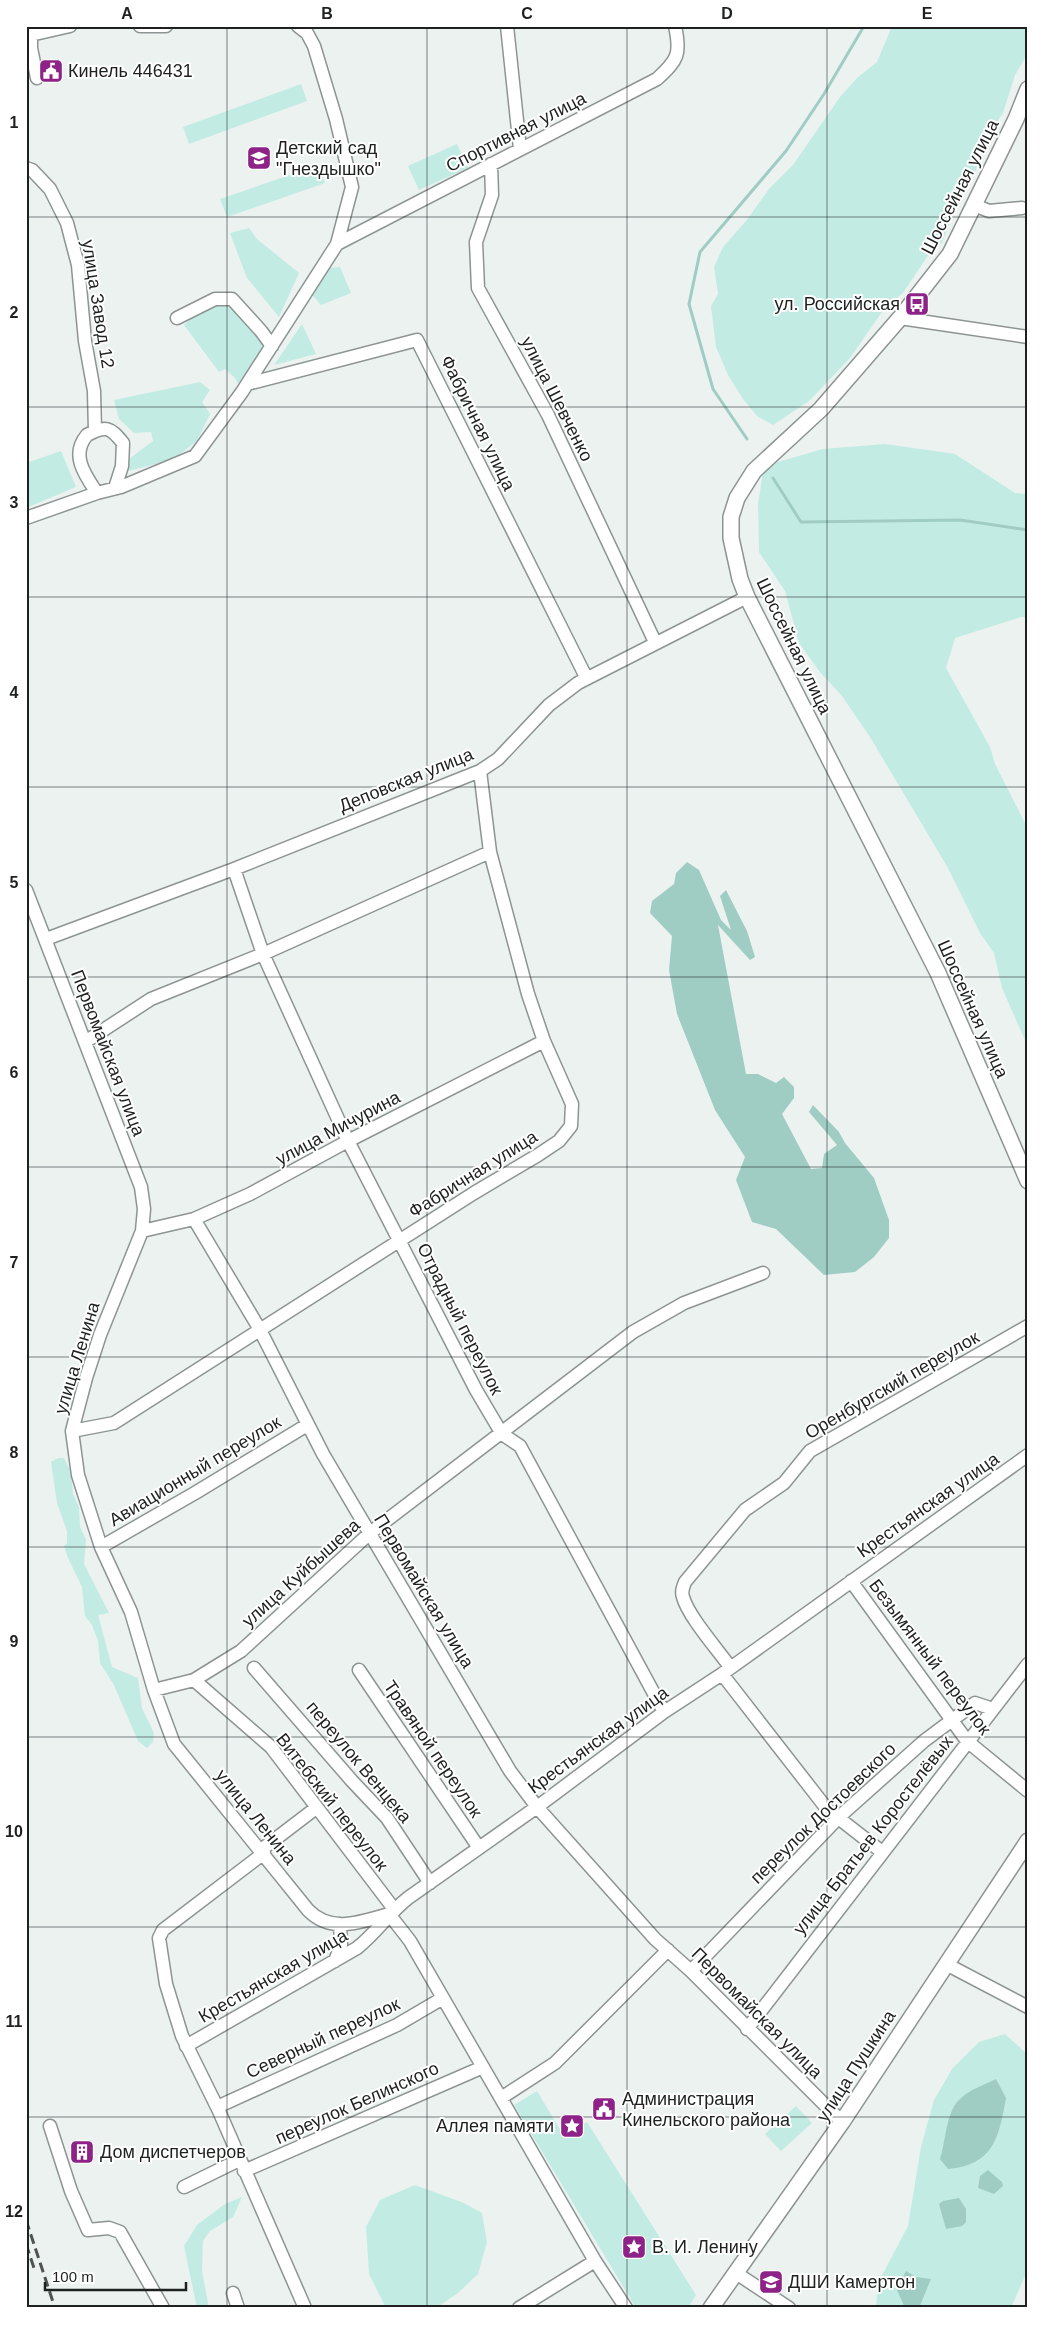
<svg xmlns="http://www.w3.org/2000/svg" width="1054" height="2334" viewBox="0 0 1054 2334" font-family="Arial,sans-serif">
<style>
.green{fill:#c2ece3}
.water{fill:#9fcdc4}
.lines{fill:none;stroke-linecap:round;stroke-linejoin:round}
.stream{stroke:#9fcdc4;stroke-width:3}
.minor-casing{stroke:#8e9493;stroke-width:15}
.major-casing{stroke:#8e9493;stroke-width:18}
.minor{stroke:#fff;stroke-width:12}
.major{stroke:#fff;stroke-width:15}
.rail{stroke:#4f5352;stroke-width:3;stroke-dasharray:10 5;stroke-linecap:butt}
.grid{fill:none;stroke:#1e2120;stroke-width:1;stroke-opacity:0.55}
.labels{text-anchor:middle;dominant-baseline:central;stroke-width:4;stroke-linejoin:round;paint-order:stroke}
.poi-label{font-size:18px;fill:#1e2120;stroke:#fff;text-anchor:start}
.street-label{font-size:18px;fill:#1e2120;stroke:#fff}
.neatline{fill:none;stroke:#1e2120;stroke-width:2}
.grid-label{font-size:16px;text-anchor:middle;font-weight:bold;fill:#1e2120}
</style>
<rect width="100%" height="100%" fill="#ebf2f0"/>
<path class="green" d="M 892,26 L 1028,26 L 1028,48 L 1024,60 L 1015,75 L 1003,113 L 981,145 L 976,170 L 949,224 L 942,243 L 929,254 L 903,293 L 884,309 L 850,358 L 809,401 L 773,425 L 757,416 L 743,399 L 728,375 L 716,347 L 711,306 L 718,294 L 714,267 L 723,247 L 746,221 L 769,189 L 793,165 L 840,97 L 857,78 L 877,62 Z
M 301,84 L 307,101 L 189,144 L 183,127 Z
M 457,144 L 468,168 L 419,190 L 408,166 Z
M 319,165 L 325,183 L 227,217 L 220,199 Z
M 249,228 L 257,239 L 299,273 L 279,317 L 247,278 L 230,233 Z
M 340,267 L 351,293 L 321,305 L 312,295 L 328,268 Z
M 223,298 L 270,341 L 240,386 L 234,377 L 225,369 L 219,372 L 184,325 L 198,312 Z
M 302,324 L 316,354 L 274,365 Z
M 200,382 L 210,390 L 202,402 L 210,414 L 197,441 L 172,460 L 128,471 L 129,459 L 153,441 L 151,432 L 134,433 L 119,419 L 114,400 Z
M 885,444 L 955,454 L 1015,493 L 1028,494 L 1028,617 L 1021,617 L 955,638 L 946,668 L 990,747 L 995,764 L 1028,829 L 1028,1047 L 1002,988 L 994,953 L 980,933 L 948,868 L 870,737 L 842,696 L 820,672 L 799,643 L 785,591 L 759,552 L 758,504 L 764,466 L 823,449 Z
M 61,451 L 76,487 L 26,508 L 26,463 Z
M 58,1458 L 64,1458 L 71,1472 L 73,1494 L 79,1507 L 80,1527 L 86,1539 L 84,1564 L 109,1613 L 98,1615 L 112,1667 L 138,1678 L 142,1708 L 154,1733 L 153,1742 L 147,1748 L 138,1741 L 114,1685 L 100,1663 L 98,1641 L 92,1625 L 85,1616 L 82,1587 L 68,1558 L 64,1546 L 67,1543 L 67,1531 L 57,1503 L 51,1462 Z
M 1005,2034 L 1028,2055 L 1028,2269 L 1011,2308 L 876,2308 L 878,2283 L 908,2226 L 921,2147 L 934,2100 L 952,2069 L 979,2042 Z
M 537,2091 L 564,2136 L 587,2122 L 696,2295 L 688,2308 L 636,2308 L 514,2105 Z
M 796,2106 L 812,2123 L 781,2151 L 765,2134 Z
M 415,2185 L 464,2203 L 482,2213 L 487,2242 L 478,2274 L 458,2293 L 436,2308 L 386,2308 L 369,2274 L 366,2227 L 380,2200 Z
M 242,2197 L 233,2217 L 210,2231 L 203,2241 L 202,2271 L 209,2308 L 197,2308 L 184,2246 L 197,2225 L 225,2204 Z"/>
<path class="water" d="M 687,862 L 699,870 L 721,920 L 731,930 L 720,896 L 726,890 L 747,931 L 755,957 L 750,960 L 718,925 L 746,1074 L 758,1074 L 776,1083 L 784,1077 L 794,1087 L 794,1098 L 782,1114 L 811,1169 L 822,1168 L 824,1154 L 837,1145 L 809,1112 L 813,1105 L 839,1132 L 845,1143 L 874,1178 L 889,1220 L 889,1238 L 874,1257 L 855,1272 L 824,1275 L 776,1229 L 752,1222 L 736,1180 L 745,1157 L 715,1110 L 677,1014 L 669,970 L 672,936 L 650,913 L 652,901 L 674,884 L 676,873 Z
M 996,2079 L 1006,2098 C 999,2137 994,2165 948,2169 L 940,2159 C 946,2141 946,2110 961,2098 C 971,2089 984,2085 996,2079 Z
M 988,2170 L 1002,2182 L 1003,2186 L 994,2194 L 978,2188 L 980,2176 Z
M 959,2198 L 966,2209 L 966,2222 L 962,2226 L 946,2229 L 939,2204 L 943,2201 Z
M 906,2271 L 916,2277 L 931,2279 L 919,2308 L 905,2308 L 897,2290 Z"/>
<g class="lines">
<path class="stream" d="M 747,439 L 713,389 L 689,304 L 700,252 L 786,151 L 824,94 L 864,26
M 773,478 L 801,522 L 960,520 L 1028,530"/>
<defs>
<path id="minor" d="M 140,26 L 166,26
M 507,26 L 520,149
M 31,35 L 31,48 L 37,78
M 26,36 L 70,26
M 491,164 L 492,195 L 476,242 L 478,288 L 548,415 L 655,642
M 26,168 L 32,170 L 50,189 L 67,223 L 78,265 L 85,341 L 94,391 L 95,431
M 974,205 L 989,211 L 1022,208
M 337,244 L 657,79 C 678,60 681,54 675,26
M 177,318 L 215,299 L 232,299 L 261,331 L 272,346
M 900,318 L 1028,337
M 247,384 L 417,340 L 586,677
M 97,493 C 85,475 70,455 87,435 C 106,425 110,427 123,443 L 122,466 L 115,488
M 26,518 L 97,493 L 121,487 L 195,456 L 242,392 L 337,244 L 352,187 L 336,119 L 314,46 L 307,33 L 298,26
M 234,869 L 263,954 L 348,1141 L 476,1390 L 502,1434 L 520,1446 L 664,1712
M 26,890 L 141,1187 L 144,1209 L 142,1231 L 100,1335 L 86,1378 L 72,1431 L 78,1475 L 101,1547 L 131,1612 L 154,1690 L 174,1744 L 308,1910 C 331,1934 361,1922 389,1914
M 46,939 L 234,869 L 480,771 L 498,759 L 549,705 L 578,683 L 747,597
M 85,1042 L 151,999 L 263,954 L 490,852
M 194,1219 L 259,1328 L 323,1454 L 510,1771 L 537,1807 L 655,1939 L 691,1971 L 842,2122
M 142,1231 L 194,1219 L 250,1194 L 348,1141 L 544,1041
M 72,1431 L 114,1423 L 474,1193 L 538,1155 L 559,1141 L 571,1126 L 572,1104 L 544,1041 L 528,994 L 490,852 L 480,771
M 101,1547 L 195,1493 L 307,1425
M 851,1581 L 967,1741 L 1028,1791
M 730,1667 C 718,1650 688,1616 683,1597 C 681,1592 683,1587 685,1582 L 745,1510 L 784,1483 L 810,1451 L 1028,1326
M 254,1668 L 352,1781 L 387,1818 L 430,1883
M 359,1670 L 479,1848
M 722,1674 L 827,1809 L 882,1852
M 194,1680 L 271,1747 L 394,1909
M 154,1690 L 194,1680 L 241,1651 L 370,1533 L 633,1332 L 684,1303 L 763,1273
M 261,1850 L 316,1808
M 264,1853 L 163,1930 L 159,1938 L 166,1984 L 182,2036 L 219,2111 L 305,2308
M 389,1914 L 410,1941 L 595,2261 L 626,2308
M 335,1961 L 341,1945 L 340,1924
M 946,1964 L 1028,2007
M 691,1971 L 839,1817 L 924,1741 L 975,1703 L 993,1709
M 747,2029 L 1028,1664
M 186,2046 L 357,1948 C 376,1933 389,1913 408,1898 L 537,1807 L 664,1712 L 722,1674 L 1028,1455
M 501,2098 L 555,2063 L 668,1950
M 217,2107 L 397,2025 L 443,1998
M 50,2126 L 71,2191 L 88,2230 L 109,2228 L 120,2232 L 163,2308
M 244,2171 L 483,2067
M 184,2187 L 239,2160
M 736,2273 L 789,2308
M 233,2293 L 238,2308
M 519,2308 L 595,2261"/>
<path id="major" d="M 1028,89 L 1016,119 L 950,254 L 900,318 L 821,409 L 754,471 L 737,498 L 731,517 L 731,538 L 740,579 L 747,597 L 938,973 L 1028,1181
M 711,2308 L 842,2122 L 1028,1841"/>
</defs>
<use href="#minor" class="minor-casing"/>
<use href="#major" class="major-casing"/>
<use href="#minor" class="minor"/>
<use href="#major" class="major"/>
<path class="rail" d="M 26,2220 L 55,2308
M 26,2244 L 34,2268"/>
</g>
<path class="grid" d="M 227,26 L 227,2308M 427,26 L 427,2308M 627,26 L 627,2308M 827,26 L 827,2308M 26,217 L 1028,217M 26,407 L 1028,407M 26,597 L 1028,597M 26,787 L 1028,787M 26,977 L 1028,977M 26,1167 L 1028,1167M 26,1357 L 1028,1357M 26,1547 L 1028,1547M 26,1737 L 1028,1737M 26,1927 L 1028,1927M 26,2117 L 1028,2117"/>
<defs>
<symbol id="civic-square" viewBox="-11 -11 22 22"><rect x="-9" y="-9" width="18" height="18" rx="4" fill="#8e2387" stroke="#fff"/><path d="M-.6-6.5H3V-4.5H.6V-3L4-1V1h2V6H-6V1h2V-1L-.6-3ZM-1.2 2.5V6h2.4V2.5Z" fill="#fff"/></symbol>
<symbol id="school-square" viewBox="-11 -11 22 22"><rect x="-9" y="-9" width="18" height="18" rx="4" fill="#8e2387" stroke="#fff"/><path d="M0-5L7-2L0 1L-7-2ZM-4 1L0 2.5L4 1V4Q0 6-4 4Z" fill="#fff"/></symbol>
<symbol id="bus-square" viewBox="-11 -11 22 22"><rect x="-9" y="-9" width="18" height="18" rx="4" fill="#8e2387" stroke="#fff"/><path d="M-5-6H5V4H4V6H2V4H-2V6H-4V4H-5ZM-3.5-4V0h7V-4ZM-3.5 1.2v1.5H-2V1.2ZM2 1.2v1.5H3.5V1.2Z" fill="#fff"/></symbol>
<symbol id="sight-square" viewBox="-11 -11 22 22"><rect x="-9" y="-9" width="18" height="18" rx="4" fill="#8e2387" stroke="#fff"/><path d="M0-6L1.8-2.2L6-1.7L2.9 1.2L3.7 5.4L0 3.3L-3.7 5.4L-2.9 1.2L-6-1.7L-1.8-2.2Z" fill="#fff"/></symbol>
<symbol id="building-square" viewBox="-11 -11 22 22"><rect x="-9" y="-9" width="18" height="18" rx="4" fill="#8e2387" stroke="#fff"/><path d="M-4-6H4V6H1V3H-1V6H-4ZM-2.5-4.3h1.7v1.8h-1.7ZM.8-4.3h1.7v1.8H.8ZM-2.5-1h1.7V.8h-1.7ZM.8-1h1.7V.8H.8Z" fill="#fff"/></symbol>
</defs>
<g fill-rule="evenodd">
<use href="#civic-square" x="37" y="57" width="28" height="28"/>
<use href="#school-square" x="245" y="144" width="28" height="28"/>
<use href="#bus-square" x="903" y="290" width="28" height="28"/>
<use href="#civic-square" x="590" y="2095" width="28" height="28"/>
<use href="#sight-square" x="558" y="2112" width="28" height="28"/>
<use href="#building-square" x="68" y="2138" width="28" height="28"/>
<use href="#sight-square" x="620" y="2233" width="28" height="28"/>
<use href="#school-square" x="757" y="2268" width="28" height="28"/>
</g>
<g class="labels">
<g class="poi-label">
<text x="68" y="71">Кинель 446431</text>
<text x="276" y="148">Детский сад<tspan x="276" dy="21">"Гнездышко"</tspan></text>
<text x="900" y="304" text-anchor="end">ул. Российская</text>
<text x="622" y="2099">Администрация<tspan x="622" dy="21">Кинельского района</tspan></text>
<text x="554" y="2126" text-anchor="end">Аллея памяти</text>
<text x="100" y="2152">Дом диспетчеров</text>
<text x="652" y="2247">В. И. Ленину</text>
<text x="788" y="2282">ДШИ Камертон</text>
</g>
<g class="street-label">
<text transform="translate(516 132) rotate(-27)">Спортивная улица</text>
<text transform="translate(960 187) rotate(-63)">Шоссейная улица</text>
<text transform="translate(98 304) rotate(81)">улица Завод 12</text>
<text transform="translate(557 399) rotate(63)">улица Шевченко</text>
<text transform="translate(478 423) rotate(64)">Фабричная улица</text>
<text transform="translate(794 646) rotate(64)">Шоссейная улица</text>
<text transform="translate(406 780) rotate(-22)">Деповская улица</text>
<text transform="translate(973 1009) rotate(66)">Шоссейная улица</text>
<text transform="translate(108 1053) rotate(69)">Первомайская улица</text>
<text transform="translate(338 1128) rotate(-28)">улица Мичурина</text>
<text transform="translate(473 1174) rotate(-32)">Фабричная улица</text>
<text transform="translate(460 1319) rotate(63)">Отрадный переулок</text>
<text transform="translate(77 1358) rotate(-73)">улица Ленина</text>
<text transform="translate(892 1385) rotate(-30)">Оренбургский переулок</text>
<text transform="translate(195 1471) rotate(-31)">Авиационный переулок</text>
<text transform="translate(928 1505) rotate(-35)">Крестьянская улица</text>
<text transform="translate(301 1573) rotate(-42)">улица Куйбышева</text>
<text transform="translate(424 1591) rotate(59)">Первомайская улица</text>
<text transform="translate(930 1657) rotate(53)">Безымянный переулок</text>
<text transform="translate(598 1740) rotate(-36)">Крестьянская улица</text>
<text transform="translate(433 1749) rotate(56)">Травяной переулок</text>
<text transform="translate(359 1762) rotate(50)">переулок Венцека</text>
<text transform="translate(332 1802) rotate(52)">Витебский переулок</text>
<text transform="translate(823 1813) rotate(-44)">переулок Достоевского</text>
<text transform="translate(256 1817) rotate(51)">улица Ленина</text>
<text transform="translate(873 1835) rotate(-52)">улица Братьев Коростелёвых</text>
<text transform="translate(273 1976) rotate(-30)">Крестьянская улица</text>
<text transform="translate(757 2013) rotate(45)">Первомайская улица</text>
<text transform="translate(323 2038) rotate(-25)">Северный переулок</text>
<text transform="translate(856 2066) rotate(-57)">улица Пушкина</text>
<text transform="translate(357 2103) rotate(-24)">переулок Белинского</text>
</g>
</g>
<rect width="1054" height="2334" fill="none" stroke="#ffffff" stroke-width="55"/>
<path d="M45 2282v8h141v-8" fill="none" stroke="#1e2120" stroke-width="2.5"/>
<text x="52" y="2282" font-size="15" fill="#1e2120" stroke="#ffffff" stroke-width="4" paint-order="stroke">100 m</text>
<rect x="28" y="28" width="998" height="2278" class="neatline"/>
<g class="grid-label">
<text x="127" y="19">A</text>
<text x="327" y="19">B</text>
<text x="527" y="19">C</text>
<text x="727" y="19">D</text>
<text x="927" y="19">E</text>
<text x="14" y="128">1</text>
<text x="14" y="318">2</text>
<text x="14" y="508">3</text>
<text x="14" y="698">4</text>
<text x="14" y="888">5</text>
<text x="14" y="1078">6</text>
<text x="14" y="1268">7</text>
<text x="14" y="1458">8</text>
<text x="14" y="1647">9</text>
<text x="14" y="1837">10</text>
<text x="14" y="2027">11</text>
<text x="14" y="2217">12</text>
</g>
</svg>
